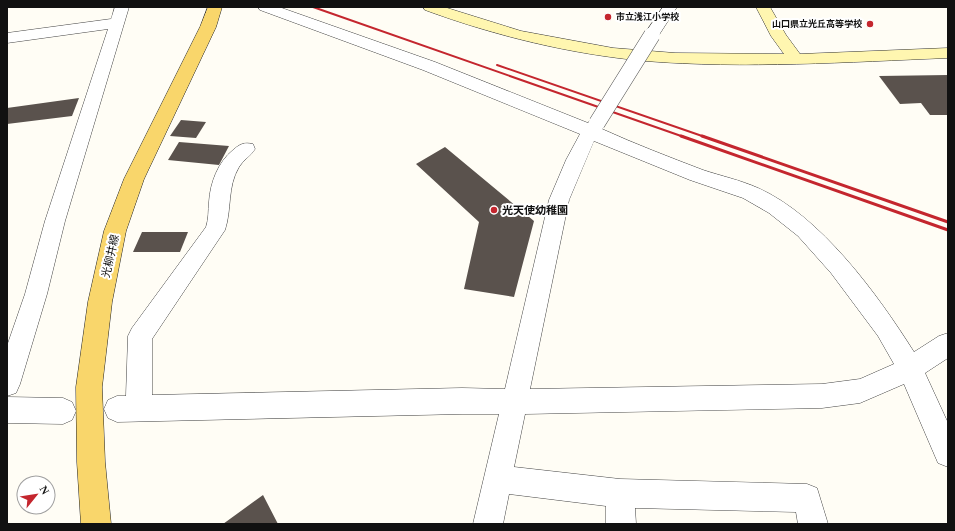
<svg xmlns="http://www.w3.org/2000/svg" width="955" height="531" viewBox="0 0 955 531" font-family="'Times New Roman','Noto Sans JP',serif">
<style>
.building{fill:#5a524d}
.lines{fill:none;stroke-linecap:round;stroke-linejoin:round}
.street-casing{stroke:#444;stroke-width:1}
.secondary-casing{stroke:#333;stroke-width:1}
.primary-casing{stroke:#222;stroke-width:1}
.street{fill:#fff;fill-rule:evenodd}
.secondary{fill:#fff6b0;fill-rule:evenodd}
.primary{fill:#f9d66b;fill-rule:evenodd}
.rail-far1{stroke:#c4262e;stroke-width:2}
.rail{stroke:#c4262e;stroke-width:3}
.street-bridge-casing{stroke:#444;stroke-width:17;stroke-linecap:butt}
.street-bridge{stroke:#fff;stroke-width:16}
.poi-dot{fill:#c4262e;stroke:#fff;stroke-width:1.5}
.labels{text-anchor:middle;dominant-baseline:central;stroke-width:4;stroke-linejoin:round;paint-order:stroke}
.far-poi-label{font-size:9px;font-weight:bold;fill:#111;stroke:#fff;text-anchor:start}
.poi-label{font-size:11px;font-weight:bold;fill:#111;stroke:#fff;text-anchor:start}
.street-label{font-size:11px;fill:#111;stroke:#fff}
</style>
<rect width="100%" height="100%" fill="#fffdf5"/>
<path class="building" d="M 948,75 L 948,115 L 930,115 L 921,103 L 900,104 L 879,76 Z
M 79,98 L 72,116 L 7,124 L 7,108 Z
M 181,120 L 206,122 L 196,138 L 170,136 Z
M 179,142 L 229,146 L 219,165 L 168,160 Z
M 445,147 L 534,221 L 514,297 L 464,289 L 479,222 L 416,164 Z
M 142,232 L 188,232 L 180,252 L 133,252 Z
M 263,495 L 278,524 L 223,524 Z"/>
<g class="lines">
<defs>
<path id="street" d="M 115,7 L 129,7 L 65,221 L 47,294 L 20,384 L 16,393 L 7,396 L 7,346 L 25,294 L 45,221 L 108,29 L 7,43 L 7,33 L 111,19 Z
M 258,7 L 279,7 L 435,62 L 588,123 C 592,117 596,117 603,119 L 606,123 L 602,129 C 635,144 669,157 703,170 C 721,176 740,180 758,188 C 821,216 878,295 914,352 L 939,336 L 948,333 L 948,358 L 925,373 L 948,423 L 948,467 L 938,463 L 904,384 L 860,403 L 822,408 L 525,414 L 514,467 L 620,479 L 807,484 L 817,488 L 828,524 L 798,524 L 796,512 L 635,508 L 636,524 L 606,524 L 606,506 L 509,494 L 503,524 L 473,524 L 499,414 L 462,414 L 117,422 L 108,418 L 104,409 L 108,400 L 117,396 L 126,396 L 128,336 L 132,328 L 206,227 C 209,218 208,211 209,202 C 210,183 218,162 233,150 C 240,144 244,142 253,144 L 255,149 C 251,156 243,160 239,167 C 227,187 232,209 225,230 L 152,339 L 152,395 L 462,388 L 505,389 L 549,200 L 566,160 L 580,134 L 423,70 L 260,10 ZM 594,141 L 690,180 L 743,198 L 769,213 L 798,236 L 831,273 L 878,336 L 894,364 L 860,379 L 822,384 L 530,389 L 569,200 Z
M 663,7 L 677,7 L 657,38 L 652,40 L 647,38 L 644,35 Z
M 7,397 L 63,398 L 72,402 L 76,411 L 72,420 L 63,424 L 7,423 Z"/>
<path id="secondary" d="M 423,7 L 444,7 L 521,31 L 613,48 L 675,53 L 784,54 L 771,36 L 756,7 L 770,7 L 786,35 L 800,54 L 948,48 L 948,58 C 847,62 746,69 645,61 C 570,54 496,36 425,10 Z"/>
<path id="primary" d="M 208,7 L 222,7 L 216,27 L 144,179 L 126,231 L 112,302 L 102,387 L 105,462 L 111,524 L 81,524 L 77,462 L 76,387 L 88,302 L 104,231 L 124,179 L 200,27 Z"/>
</defs>
<use href="#street" class="street-casing"/>
<use href="#secondary" class="secondary-casing"/>
<use href="#primary" class="primary-casing"/>
<use href="#street" class="street"/>
<use href="#secondary" class="secondary"/>
<use href="#primary" class="primary"/>
<path class="rail-far1" d="M 313,7 L 684,137
M 497,65 L 705,137"/>
<path class="rail" d="M 681,136 L 948,230
M 702,136 L 948,222"/>
<defs>
<path id="street-bridge" d="M 597,123 L 652,35"/>
</defs>
<use href="#street-bridge" class="street-bridge-casing"/>
<use href="#street-bridge" class="street-bridge"/>
</g>
<g class="poi-dot">
<circle cx="608" cy="17" r="4"/>
<circle cx="870" cy="24" r="4"/>
<circle cx="494" cy="210" r="4"/>
</g>
<g class="labels">
<g class="far-poi-label">
<text x="616" y="17">市立浅江小学校</text>
<text x="862" y="24" text-anchor="end">山口県立光丘高等学校</text>
</g>
<g class="poi-label">
<text x="502" y="210">光天使幼稚園</text>
</g>
<g class="street-label">
<text transform="translate(110 256) rotate(-77)">光柳井線</text>
</g>
</g>
<rect width="955" height="531" fill="none" stroke="#111111" stroke-width="16"/>
<g transform="translate(36 495) rotate(60)"><circle r="19" fill="#ffffff" stroke="#a0a0a0"/>
<path d="M0-3L7 15L0 10L-7 15Z" fill="#c4262e"/>
<text y="-6" font-size="11" font-weight="bold" text-anchor="middle" fill="#111111">N</text>
</g>
</svg>
